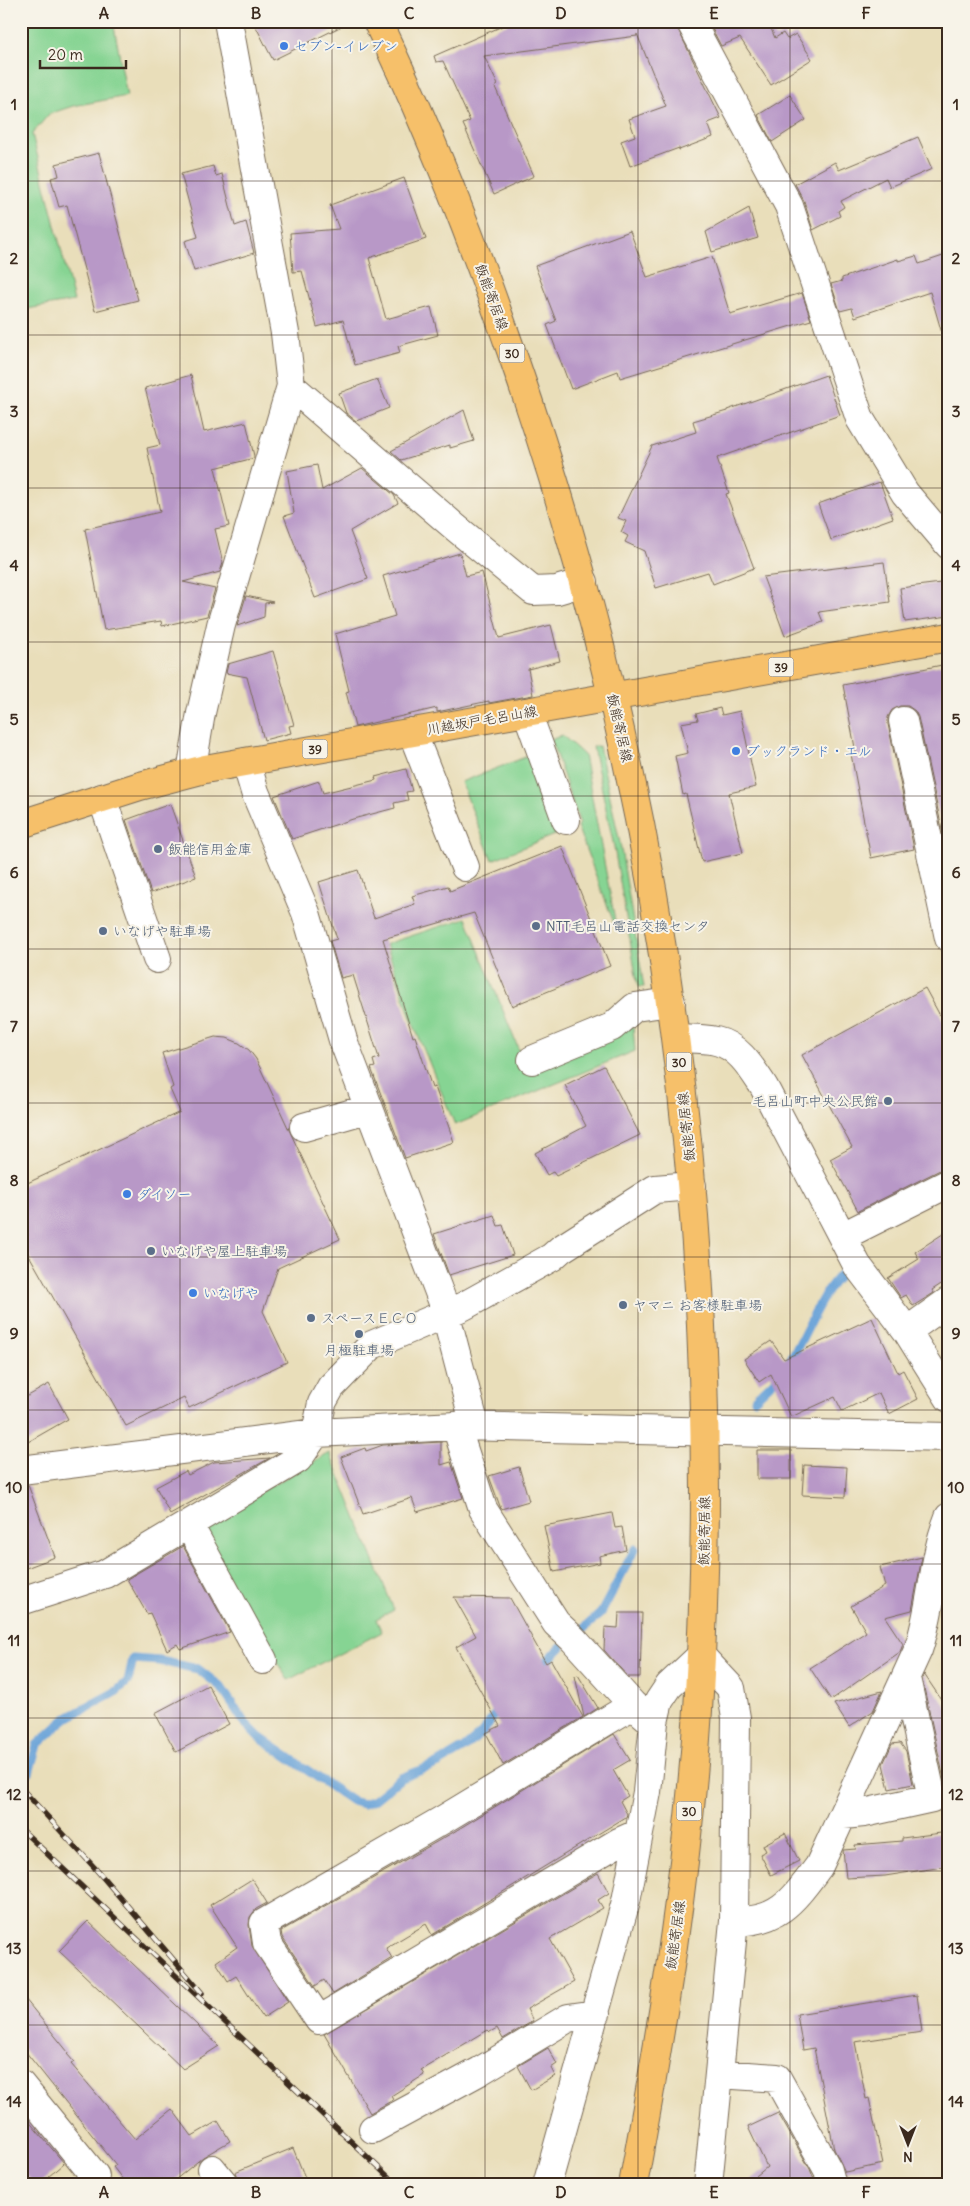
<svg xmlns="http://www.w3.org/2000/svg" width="970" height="2206" viewBox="0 0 970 2206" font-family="Delius,'Klee One',sans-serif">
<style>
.green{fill:#86d493;stroke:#607f58}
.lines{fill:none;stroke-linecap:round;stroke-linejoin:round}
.stream{stroke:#68a2d8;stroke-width:9}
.building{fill:#b898c7}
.minor-casing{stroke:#786955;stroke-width:30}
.major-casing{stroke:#786955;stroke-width:30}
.minor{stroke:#fff;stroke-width:28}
.major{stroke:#f6c06b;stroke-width:28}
.rail-casing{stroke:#3b2a1e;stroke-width:5.5}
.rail{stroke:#f7f3e8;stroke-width:4;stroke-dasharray:11;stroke-linecap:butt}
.grid{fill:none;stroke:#3b2a1e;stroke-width:1;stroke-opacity:0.55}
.shop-dot{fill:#3f7fe0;stroke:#f7f3e8;stroke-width:2}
.service-dot{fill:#5c6f8a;stroke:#f7f3e8;stroke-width:2}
.labels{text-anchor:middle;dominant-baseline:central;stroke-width:4;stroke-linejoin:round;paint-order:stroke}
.shield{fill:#f7f3e8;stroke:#73665b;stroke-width:1}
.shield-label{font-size:12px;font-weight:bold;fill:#3b2a1e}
.shop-label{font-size:14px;fill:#366cbe;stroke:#f7f3e8;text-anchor:start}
.street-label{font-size:14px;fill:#3b2a1e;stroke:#f7f3e8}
.service-label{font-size:14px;fill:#4e5e75;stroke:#f7f3e8;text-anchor:start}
.neatline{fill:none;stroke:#3b2a1e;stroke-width:2}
.grid-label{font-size:16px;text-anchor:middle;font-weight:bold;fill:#3b2a1e}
</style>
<rect width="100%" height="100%" fill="#f7f3e8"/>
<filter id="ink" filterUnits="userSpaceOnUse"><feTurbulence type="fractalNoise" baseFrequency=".02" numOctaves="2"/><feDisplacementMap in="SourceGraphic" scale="10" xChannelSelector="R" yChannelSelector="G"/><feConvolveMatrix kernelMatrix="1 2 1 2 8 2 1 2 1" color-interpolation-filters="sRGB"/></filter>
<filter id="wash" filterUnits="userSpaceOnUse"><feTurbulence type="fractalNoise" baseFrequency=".0096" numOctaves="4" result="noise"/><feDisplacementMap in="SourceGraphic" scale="20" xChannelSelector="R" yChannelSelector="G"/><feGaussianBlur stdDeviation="1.12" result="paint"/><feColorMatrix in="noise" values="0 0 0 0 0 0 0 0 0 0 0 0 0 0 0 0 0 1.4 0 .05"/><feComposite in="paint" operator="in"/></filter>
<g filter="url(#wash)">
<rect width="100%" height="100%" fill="#e9deba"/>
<path class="green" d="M 31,21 L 113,21 L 127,96 L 73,106 L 49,114 L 32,134 L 74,301 L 21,310 L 21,27 Z
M 562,735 L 584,755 L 617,931 L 577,826 L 580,824 L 551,740 Z
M 599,746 L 620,843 L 644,987 L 638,987 L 614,847 L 593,747 Z
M 528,756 L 559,833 L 492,860 L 461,782 Z
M 466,918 L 526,1068 L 633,1026 L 635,1051 L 455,1125 L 412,1021 L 386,944 Z
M 330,1453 L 394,1610 L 376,1619 L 382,1632 L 288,1680 L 243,1607 L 201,1525 Z"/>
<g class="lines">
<path class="stream" d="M 788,1363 C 808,1333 818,1295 845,1270
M 755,1399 L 781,1374
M 582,1630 L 601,1613 L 635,1549
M 538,1670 L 561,1647
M 29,1773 L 37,1745 L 65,1719 L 117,1691 L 128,1681 L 133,1659 L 160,1661 L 198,1669 L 221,1687 L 244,1722 L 259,1737 L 352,1801 L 363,1804 L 374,1800 L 401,1778 L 439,1763 L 464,1748 L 482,1733 L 500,1707"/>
</g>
<g id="blocks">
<path class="building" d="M 253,21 L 352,21 L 273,60 Z
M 514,21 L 636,21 L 637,27 L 652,21 L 674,21 L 721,118 L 708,123 L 713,137 L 679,150 L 679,148 L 630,166 L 621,141 L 635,136 L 629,119 L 666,106 L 637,34 L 637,36 L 484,56 L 498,85 L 495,87 L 534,176 L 494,194 L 463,124 L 470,121 L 443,61 L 436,62 L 434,56 Z
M 708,21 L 776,21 L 769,24 L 775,38 L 783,33 L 787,39 L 796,34 L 812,59 L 771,85 L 740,38 L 721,46 Z
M 790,95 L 806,120 L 772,142 L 758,115 Z
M 918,137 L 932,169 L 890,187 L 886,178 L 841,201 L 844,207 L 838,211 L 840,216 L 813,230 L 804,201 L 795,184 L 835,162 L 839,170 Z
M 99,153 L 138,300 L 95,311 L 67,205 L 59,207 L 51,178 L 59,176 L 56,164 Z
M 213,166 L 216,176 L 222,174 L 235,226 L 246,222 L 254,253 L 194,271 L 185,241 L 198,237 L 181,174 Z
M 404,178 L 426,239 L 369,258 L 386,319 L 431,307 L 438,335 L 398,346 L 400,353 L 355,365 L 343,320 L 317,327 L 302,271 L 293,272 L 290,233 L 339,229 L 330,205 Z
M 749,208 L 758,238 L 712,252 L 706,232 Z
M 630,231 L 647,277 L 712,257 L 730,314 L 802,293 L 811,320 L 620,378 L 618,371 L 571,389 L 547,325 L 556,321 L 535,266 Z
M 949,254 L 949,336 L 943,337 L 930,292 L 855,317 L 852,308 L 840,311 L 831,284 L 842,281 L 842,278 L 898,259 L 898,261 L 916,256 L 919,264 Z
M 191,375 L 204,432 L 246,422 L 254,456 L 254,458 L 215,468 L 229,526 L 215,529 L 223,563 L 220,572 L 183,582 L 215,589 L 207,616 L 162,626 L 161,621 L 104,630 L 85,529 L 160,512 L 147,448 L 160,445 L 145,388 Z
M 826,375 L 840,415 L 717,458 L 729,493 L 726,494 L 754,568 L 713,584 L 708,572 L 656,588 L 644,551 L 625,542 L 628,536 L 621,532 L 626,521 L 618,518 L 652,446 L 696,432 L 693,421 L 727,411 L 727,410 Z
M 377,379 L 389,408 L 356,421 L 346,413 L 339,393 Z
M 464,410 L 474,441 L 450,448 L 450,445 L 401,460 L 391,451 Z
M 317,465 L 322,490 L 362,468 L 394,495 L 398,503 L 350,531 L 368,579 L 315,598 L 284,516 L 294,513 L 287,471 Z
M 880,482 L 893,518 L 831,540 L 818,504 Z
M 460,553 L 466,576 L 482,572 L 499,638 L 551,625 L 560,661 L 528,669 L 533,695 L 489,703 L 489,701 L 437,712 L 437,708 L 355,727 L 346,692 L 349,691 L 335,634 L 395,616 L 383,576 Z
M 884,562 L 890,602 L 819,612 L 823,622 L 785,636 L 763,577 Z
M 949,582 L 949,616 L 905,622 L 900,588 Z
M 246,596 L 273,602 L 265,603 L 264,617 L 237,626 Z
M 273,651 L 294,725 L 289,726 L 291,733 L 264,740 L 247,677 L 226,673 L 228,664 Z
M 942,665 L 949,697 L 949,843 L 945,843 L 918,717 L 915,711 L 908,706 L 900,706 L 892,710 L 888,717 L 888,724 L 914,849 L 871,858 L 851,754 L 856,753 L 843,685 Z
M 720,708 L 722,715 L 740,711 L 756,787 L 729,793 L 743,853 L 702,862 L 686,794 L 683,795 L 675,756 L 688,753 L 681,723 L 698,720 L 696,714 Z
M 406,769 L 412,791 L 406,792 L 408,800 L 394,803 L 395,808 L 353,819 L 292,839 L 274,796 L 319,781 L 323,793 L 376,780 L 375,777 Z
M 170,804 L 196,877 L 151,893 L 126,820 Z
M 562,846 L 610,966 L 512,1006 L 474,913 L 383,939 L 413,1037 L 415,1036 L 432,1088 L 435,1087 L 454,1142 L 405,1158 L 371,1068 L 375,1067 L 373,1060 L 379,1058 L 353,975 L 341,978 L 330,941 L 337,939 L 319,882 L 358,870 L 374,918 L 415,904 L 412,896 L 448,886 L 450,891 Z
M 925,988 L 949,1032 L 949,1168 L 942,1169 L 858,1211 L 830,1159 L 852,1147 L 802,1055 Z
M 215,1037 L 227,1038 L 239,1043 L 249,1050 L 256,1059 L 340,1239 L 278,1268 L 263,1311 L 287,1362 L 189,1408 L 184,1398 L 126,1426 L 21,1241 L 21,1186 L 180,1112 L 170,1089 L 173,1087 L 162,1053 Z
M 604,1066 L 640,1135 L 556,1176 L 553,1172 L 547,1175 L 535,1153 L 586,1126 L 565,1085 Z
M 494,1215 L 498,1226 L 503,1225 L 513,1255 L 449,1275 L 434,1234 Z
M 949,1230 L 949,1279 L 932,1290 L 934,1293 L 913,1306 L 906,1295 L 901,1298 L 888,1278 L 919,1259 L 915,1252 Z
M 872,1318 L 898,1373 L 903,1370 L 918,1399 L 889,1414 L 879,1393 L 842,1411 L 835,1397 L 791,1417 L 771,1374 L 759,1382 L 744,1359 L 771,1341 L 784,1359 Z
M 49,1384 L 68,1419 L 21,1446 L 21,1400 Z
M 441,1442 L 441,1465 L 451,1462 L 463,1498 L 417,1512 L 412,1498 L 363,1514 L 341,1457 L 365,1448 L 366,1451 L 383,1445 Z
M 757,1450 L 791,1450 L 791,1479 L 757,1479 Z
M 270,1458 L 170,1514 L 156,1487 L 186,1471 L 188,1475 L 214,1462 Z
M 804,1465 L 847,1467 L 845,1497 L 802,1495 Z
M 519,1467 L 529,1501 L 501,1509 L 489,1476 Z
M 21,1485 L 28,1485 L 55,1557 L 21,1570 Z
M 612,1513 L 615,1528 L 622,1527 L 626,1550 L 599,1556 L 600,1563 L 554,1572 L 544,1526 Z
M 183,1546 L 230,1632 L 180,1649 L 177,1644 L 167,1650 L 150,1613 L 147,1614 L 127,1579 Z
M 922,1557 L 912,1610 L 885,1617 L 903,1644 L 900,1652 L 831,1700 L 810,1668 L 866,1632 L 851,1606 L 885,1586 L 880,1567 Z
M 454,1597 L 510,1598 L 546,1663 L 551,1660 L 583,1717 L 503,1765 L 486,1733 L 500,1726 L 456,1647 L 476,1636 Z
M 619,1613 L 642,1613 L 640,1677 L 628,1677 L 604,1650 L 605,1627 L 618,1628 Z
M 924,1674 L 949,1711 L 949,1778 L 944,1779 L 922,1679 Z
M 578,1675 L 598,1708 L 584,1717 L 575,1676 Z
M 208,1685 L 229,1724 L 176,1752 L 155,1713 Z
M 882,1691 L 873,1711 L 849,1727 L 834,1704 Z
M 614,1734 L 630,1760 L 613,1770 L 628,1796 L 620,1801 L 627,1814 L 626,1817 L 432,1935 L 426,1924 L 386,1948 L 392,1958 L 333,1994 L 324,1980 L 315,1986 L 282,1937 L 281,1931 L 452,1833 Z
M 900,1743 L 906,1751 L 913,1784 L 889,1789 L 883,1764 L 892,1744 Z
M 949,1832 L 949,1866 L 885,1876 L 846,1878 L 843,1850 L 856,1849 L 855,1845 L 902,1841 L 902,1838 Z
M 785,1833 L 799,1861 L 771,1875 L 760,1854 L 766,1851 L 763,1845 Z
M 598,1873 L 609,1893 L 598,1900 L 603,1908 L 550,1939 L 574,1982 L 527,2009 L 533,2021 L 503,2039 L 497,2028 L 490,2032 L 488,2030 L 421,2070 L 424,2075 L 391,2096 L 393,2100 L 370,2113 L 324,2034 Z
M 252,1879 L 267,1903 L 256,1909 L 250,1917 L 249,1925 L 252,1946 L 288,2002 L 263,2018 L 236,1976 L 228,1981 L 216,1962 L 237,1947 L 210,1905 Z
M 88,1921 L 219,2046 L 183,2069 L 59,1951 Z
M 21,1994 L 68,2052 L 67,2054 L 74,2062 L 71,2064 L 135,2139 L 172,2109 L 192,2136 L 218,2121 L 230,2141 L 203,2157 L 169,2185 L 127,2185 L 113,2167 L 116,2165 L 21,2046 Z
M 917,1995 L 922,2032 L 855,2042 L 866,2099 L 869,2098 L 883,2164 L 845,2172 L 834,2149 L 814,2048 L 803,2050 L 797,2014 Z
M 548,2048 L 557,2064 L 551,2068 L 555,2076 L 531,2090 L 518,2066 Z
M 21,2112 L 64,2163 L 39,2185 L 34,2185 L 21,2170 Z
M 778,2113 L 810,2169 L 816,2185 L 745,2185 L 767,2167 L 748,2127 Z
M 293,2148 L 308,2185 L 240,2185 L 235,2172 Z"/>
</g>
</g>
<g filter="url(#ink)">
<use href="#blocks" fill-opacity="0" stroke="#786955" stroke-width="1"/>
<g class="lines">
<defs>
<path id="minor" d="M 690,21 L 789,206 L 860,419 L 905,493 L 949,545
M 291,386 L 456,528 L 533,591 L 557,590 L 584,582
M 527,712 L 566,820
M 903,721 L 949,938
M 412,732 L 465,867
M 246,762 L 255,792 L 306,913 L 343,1040 L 442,1300 L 475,1426
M 191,772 L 201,713 L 221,625 L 291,386 L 285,333 L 228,21
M 102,798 L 157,959
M 676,1038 C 688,1039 703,1038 716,1041 C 739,1046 752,1069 764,1087 L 857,1265 L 907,1331 L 949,1398
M 532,1060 L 612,1027 L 635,1007 L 671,1002
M 304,1127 L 367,1109
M 843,1236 L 949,1183
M 907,1331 L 949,1301
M 456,1426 L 483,1509 L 556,1623 L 573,1639 L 633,1705 L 647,1717
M 21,1470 L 316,1433 L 456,1426 L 949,1437
M 189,1525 L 263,1660
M 21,1601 L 105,1574 L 298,1459 L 316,1433 L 322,1403 L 331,1387 L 372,1345 L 464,1306 L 552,1257 L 561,1249 L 655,1189 L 692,1186
M 633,1705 L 444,1819 L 264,1923 L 267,1943 L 319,2020 L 619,1842 L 639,1833
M 843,1815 L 864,1813 L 932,1798 L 906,1678
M 734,1921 C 779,1923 794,1899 819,1866 L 918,1650 C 933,1607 932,1560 949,1517
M 719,2074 L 777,2078 L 828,2170 L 832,2185
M 21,2085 L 95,2176 L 87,2185
M 373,2129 L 480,2071 L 568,2018 L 596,2014
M 212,2169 L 225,2185
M 547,2185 L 626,1901 L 647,1792 L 654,1722 L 659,1701 L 669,1686 L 701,1656 L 731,1688 L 736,1718 L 734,1921 L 708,2185"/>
<path id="major" d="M 377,21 C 430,131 475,246 515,362 C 665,794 727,1254 698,1710 C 688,1870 662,2028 633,2185
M 21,824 L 140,786 L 205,769 L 949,637"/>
</defs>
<use href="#minor" class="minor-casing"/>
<use href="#major" class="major-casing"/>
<use href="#minor" class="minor"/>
<use href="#major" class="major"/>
<defs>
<path id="rail" d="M 21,1788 L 94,1867 L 202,1993
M 21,1829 L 397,2185"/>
</defs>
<use href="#rail" class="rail-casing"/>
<use href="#rail" class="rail"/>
</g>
</g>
<path class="grid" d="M 180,21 L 180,2185M 332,21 L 332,2185M 485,21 L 485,2185M 638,21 L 638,2185M 790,21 L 790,2185M 21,181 L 949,181M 21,335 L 949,335M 21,488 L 949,488M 21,642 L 949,642M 21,796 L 949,796M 21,949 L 949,949M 21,1103 L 949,1103M 21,1257 L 949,1257M 21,1410 L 949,1410M 21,1564 L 949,1564M 21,1718 L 949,1718M 21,1871 L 949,1871M 21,2025 L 949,2025"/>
<g class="shop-dot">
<circle cx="284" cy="46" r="5"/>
<circle cx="736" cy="751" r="5"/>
<circle cx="127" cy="1194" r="5"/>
<circle cx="193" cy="1293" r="5"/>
</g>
<g class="service-dot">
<circle cx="158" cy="849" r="5"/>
<circle cx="536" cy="926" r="5"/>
<circle cx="103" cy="931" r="5"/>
<circle cx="888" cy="1101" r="5"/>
<circle cx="151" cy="1251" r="5"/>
<circle cx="623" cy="1305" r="5"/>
<circle cx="311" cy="1318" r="5"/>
<circle cx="359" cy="1334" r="5"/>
</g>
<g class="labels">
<g class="shield">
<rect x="499.5" y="343.5" width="25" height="19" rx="4"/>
<rect x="768.5" y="657.5" width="25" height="19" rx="4"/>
<rect x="302.5" y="739.5" width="25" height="19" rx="4"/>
<rect x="666.5" y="1052.5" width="25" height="19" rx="4"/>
<rect x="676.5" y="1801.5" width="25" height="19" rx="4"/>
</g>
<g class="shield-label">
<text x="512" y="353">30</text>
<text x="781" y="667">39</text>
<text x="315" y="749">39</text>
<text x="679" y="1062">30</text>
<text x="689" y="1811">30</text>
</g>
<g class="shop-label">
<text x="294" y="46">セブン-イレブン</text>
<text x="746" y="751">ブックランド・エル</text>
<text x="137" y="1194">ダイソー</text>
<text x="203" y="1293">いなげや</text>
</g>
<g class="street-label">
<text transform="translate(492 297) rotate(70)">飯能寄居線</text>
<text transform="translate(482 720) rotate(-10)">川越坂戸毛呂山線</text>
<text transform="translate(620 728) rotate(77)">飯能寄居線</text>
<text transform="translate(686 1127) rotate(-96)">飯能寄居線</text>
<text transform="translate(704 1531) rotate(-89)">飯能寄居線</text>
<text transform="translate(675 1935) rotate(-82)">飯能寄居線</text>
</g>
<g class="service-label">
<text x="168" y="849">飯能信用金庫</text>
<text x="546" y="926">NTT毛呂山電話交換センタ</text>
<text x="113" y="931">いなげや駐車場</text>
<text x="878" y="1101" text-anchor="end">毛呂山町中央公民館</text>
<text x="161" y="1251">いなげや屋上駐車場</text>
<text x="633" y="1305">ヤマニ お客様駐車場</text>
<text x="321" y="1318">スペースＥＣＯ</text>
<text x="359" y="1350" text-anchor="middle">月極駐車場</text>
</g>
</g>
<rect width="970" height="2206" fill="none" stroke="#f7f3e8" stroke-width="55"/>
<g transform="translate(908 2144) rotate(180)" stroke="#f7f3e8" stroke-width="4" paint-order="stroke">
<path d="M0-4L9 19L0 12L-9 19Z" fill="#3b2a1e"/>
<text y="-8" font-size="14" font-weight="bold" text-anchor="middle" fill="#3b2a1e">N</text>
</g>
<path d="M40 60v8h86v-8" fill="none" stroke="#3b2a1e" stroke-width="2.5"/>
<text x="48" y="60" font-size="15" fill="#3b2a1e" stroke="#f7f3e8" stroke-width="4" paint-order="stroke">20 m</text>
<rect x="28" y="28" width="914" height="2150" class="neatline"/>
<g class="grid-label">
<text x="104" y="19">A</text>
<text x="256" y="19">B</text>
<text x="409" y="19">C</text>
<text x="561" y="19">D</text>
<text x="714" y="19">E</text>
<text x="866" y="19">F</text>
<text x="14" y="110">1</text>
<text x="956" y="110">1</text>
<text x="14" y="264">2</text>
<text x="956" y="264">2</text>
<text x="14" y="417">3</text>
<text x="956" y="417">3</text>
<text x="14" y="571">4</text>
<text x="956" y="571">4</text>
<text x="14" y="725">5</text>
<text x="956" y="725">5</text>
<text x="14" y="878">6</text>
<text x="956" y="878">6</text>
<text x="14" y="1032">7</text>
<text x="956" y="1032">7</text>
<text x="14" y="1186">8</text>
<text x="956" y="1186">8</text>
<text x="14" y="1339">9</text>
<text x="956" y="1339">9</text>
<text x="14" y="1493">10</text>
<text x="956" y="1493">10</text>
<text x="14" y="1646">11</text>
<text x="956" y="1646">11</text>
<text x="14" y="1800">12</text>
<text x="956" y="1800">12</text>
<text x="14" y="1954">13</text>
<text x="956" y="1954">13</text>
<text x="14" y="2107">14</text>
<text x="956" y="2107">14</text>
<text x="104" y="2198">A</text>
<text x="256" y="2198">B</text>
<text x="409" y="2198">C</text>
<text x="561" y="2198">D</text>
<text x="714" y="2198">E</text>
<text x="866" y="2198">F</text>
</g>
</svg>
